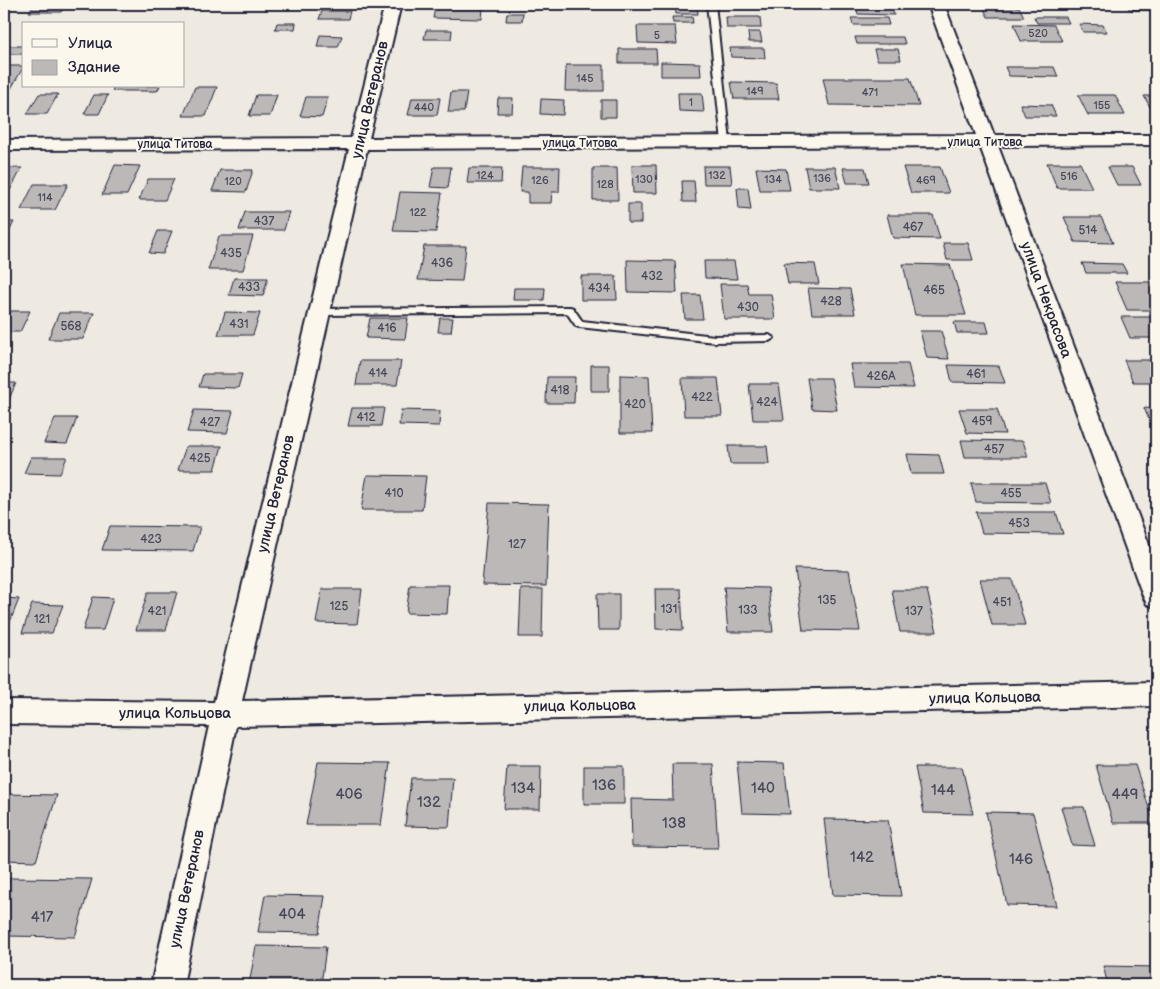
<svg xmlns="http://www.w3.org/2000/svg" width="1160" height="989" viewBox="0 0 1160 989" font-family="'Balsamiq Sans',sans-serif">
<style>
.building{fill:#bcb8b8;stroke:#22223b}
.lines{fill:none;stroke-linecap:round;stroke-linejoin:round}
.service-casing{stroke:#22223b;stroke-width:4}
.minor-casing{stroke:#22223b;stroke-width:4}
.service{fill:#fbf7ec;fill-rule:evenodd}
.minor{fill:#fbf7ec;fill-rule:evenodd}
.labels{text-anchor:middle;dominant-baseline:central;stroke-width:4;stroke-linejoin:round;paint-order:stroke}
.far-number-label{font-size:11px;fill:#48485a}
.far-street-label{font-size:12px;fill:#22223b;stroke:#fbf7ec}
.number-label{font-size:12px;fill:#48485a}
.street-label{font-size:15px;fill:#22223b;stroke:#fbf7ec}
.near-number-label{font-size:15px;fill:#48485a}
</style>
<rect width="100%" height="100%" fill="#eeeae2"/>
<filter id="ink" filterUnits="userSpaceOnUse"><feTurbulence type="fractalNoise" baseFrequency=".02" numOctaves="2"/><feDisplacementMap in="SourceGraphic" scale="10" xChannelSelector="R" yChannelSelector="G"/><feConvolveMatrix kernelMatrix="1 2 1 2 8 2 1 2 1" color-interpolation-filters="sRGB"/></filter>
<g filter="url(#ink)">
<path class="building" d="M 34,4 L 66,4 L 61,12 L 29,12 Z
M 309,4 L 327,4 L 325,8 L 307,8 Z
M 855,4 L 891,4 L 894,15 L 858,14 Z
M 1126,4 L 1146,4 L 1150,10 L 1130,10 Z
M 675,5 L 697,5 L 698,14 L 676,14 Z
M 983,7 L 1019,7 L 1024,17 L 988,17 Z
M 435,8 L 483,8 L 482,19 L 433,18 Z
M 322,11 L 350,11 L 348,19 L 319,19 Z
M 507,13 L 523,13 L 522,21 L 506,21 Z
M 672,17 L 692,17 L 693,23 L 673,23 Z
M 726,17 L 760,17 L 761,28 L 727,28 Z
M 1034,17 L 1066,17 L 1069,23 L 1037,23 Z
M 851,18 L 887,18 L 889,25 L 853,25 Z
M 277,23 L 296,23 L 295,29 L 275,29 Z
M 1014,24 L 1054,25 L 1062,41 L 1021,41 Z
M 1079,24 L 1103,25 L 1107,32 L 1083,32 Z
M 637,26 L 675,26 L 677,44 L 638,43 Z
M 426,30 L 452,30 L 451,39 L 424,39 Z
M 748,32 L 760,32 L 762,42 L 749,42 Z
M 320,35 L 342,36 L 338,47 L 317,47 Z
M 855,37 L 903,37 L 905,44 L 857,44 Z
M 8,46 L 24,46 L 24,54 L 4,54 Z
M 730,48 L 764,48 L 765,58 L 731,57 Z
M 619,49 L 656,49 L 657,63 L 619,63 Z
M 874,49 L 898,49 L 901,60 L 877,60 Z
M 661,62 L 700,63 L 701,76 L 661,76 Z
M 566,65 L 604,65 L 604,91 L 565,91 Z
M 4,66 L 24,66 L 5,99 L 4,99 Z
M 1005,67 L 1054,67 L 1058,77 L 1009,76 Z
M 823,78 L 910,78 L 919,106 L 829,105 Z
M 731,82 L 776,83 L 779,99 L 734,99 Z
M 114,86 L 160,86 L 157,91 L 112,91 Z
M 195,87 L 217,87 L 206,116 L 183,116 Z
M 451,92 L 467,92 L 464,112 L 448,112 Z
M 678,93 L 702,93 L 704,112 L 679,111 Z
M 39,94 L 58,94 L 47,114 L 27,114 Z
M 94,95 L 108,95 L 99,114 L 84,114 Z
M 256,95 L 277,95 L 270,116 L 249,116 Z
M 1078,95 L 1115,95 L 1125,115 L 1088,115 Z
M 1144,96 L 1156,96 L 1156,116 L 1155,116 Z
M 306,97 L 328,97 L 322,117 L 300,116 Z
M 412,98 L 440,98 L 437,115 L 408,115 Z
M 498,98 L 513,98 L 512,113 L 497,113 Z
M 541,99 L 564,100 L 563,115 L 540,114 Z
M 601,100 L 616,100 L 616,117 L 601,117 Z
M 1020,104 L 1051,105 L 1056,116 L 1025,116 Z
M 1047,163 L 1080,163 L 1092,188 L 1057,188 Z
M 115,165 L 140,166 L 127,195 L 102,195 Z
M 632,165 L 656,165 L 657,193 L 633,193 Z
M 703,166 L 730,166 L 732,184 L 704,184 Z
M 434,167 L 451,167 L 448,188 L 430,187 Z
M 522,167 L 560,167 L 559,192 L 552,192 L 551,203 L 528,203 L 528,192 L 520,192 Z
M 805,167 L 835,167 L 840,188 L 809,188 Z
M 903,167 L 940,167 L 949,193 L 911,193 Z
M 1108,167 L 1132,167 L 1141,185 L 1117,185 Z
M 4,168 L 22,168 L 8,194 L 4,194 Z
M 469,168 L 502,168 L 501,183 L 467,183 Z
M 593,168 L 617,168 L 618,200 L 593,200 Z
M 756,168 L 786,169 L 790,190 L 760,190 Z
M 843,168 L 865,168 L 869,183 L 847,183 Z
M 220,170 L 253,170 L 246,192 L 212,191 Z
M 148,179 L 174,179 L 165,200 L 139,200 Z
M 682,181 L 694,181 L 696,202 L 683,202 Z
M 34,184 L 68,184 L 55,210 L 21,210 Z
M 737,188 L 748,188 L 751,210 L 739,209 Z
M 400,192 L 442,193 L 436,232 L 393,231 Z
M 628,204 L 641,204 L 641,223 L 628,223 Z
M 245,212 L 289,212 L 284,230 L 239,230 Z
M 887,215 L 933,215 L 940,239 L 893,238 Z
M 1064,217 L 1101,217 L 1113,243 L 1075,242 Z
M 4,222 L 14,222 L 8,234 L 4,234 Z
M 158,231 L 172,231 L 163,254 L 149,253 Z
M 219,236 L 253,236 L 243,270 L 208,270 Z
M 943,243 L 968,243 L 973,260 L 947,260 Z
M 424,246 L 466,246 L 462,281 L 418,280 Z
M 627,260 L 675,261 L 677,293 L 628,292 Z
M 704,261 L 734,261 L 737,279 L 705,278 Z
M 784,263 L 815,264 L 819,284 L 788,284 Z
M 1082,263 L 1122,264 L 1127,273 L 1086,273 Z
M 903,264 L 950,265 L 966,315 L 915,315 Z
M 581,276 L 616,276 L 617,300 L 581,300 Z
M 234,278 L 268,278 L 263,296 L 229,295 Z
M 1115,282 L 1156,282 L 1156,310 L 1127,310 Z
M 720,284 L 747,284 L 749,294 L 771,294 L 775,319 L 724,319 Z
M 514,288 L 545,288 L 544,300 L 513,300 Z
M 808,288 L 850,289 L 855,314 L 812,314 Z
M 683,295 L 700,295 L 703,319 L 685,319 Z
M 11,311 L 30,311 L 20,332 L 4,332 L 4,326 Z
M 225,312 L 260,313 L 253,335 L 218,335 Z
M 59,313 L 94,313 L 83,339 L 48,339 Z
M 1121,317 L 1156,317 L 1156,338 L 1130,338 Z
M 370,318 L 408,318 L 405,339 L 366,338 Z
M 440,318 L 453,318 L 451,332 L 438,332 Z
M 954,322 L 986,322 L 989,333 L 957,333 Z
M 920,331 L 941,331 L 949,359 L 927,358 Z
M 1124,360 L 1152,360 L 1156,369 L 1156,382 L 1133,382 Z
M 360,361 L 401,361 L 397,385 L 356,385 Z
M 850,364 L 908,364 L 914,388 L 854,387 Z
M 591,365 L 609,365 L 609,391 L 591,391 Z
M 948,365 L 999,366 L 1005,383 L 952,382 Z
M 203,374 L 242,374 L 238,388 L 199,387 Z
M 620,375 L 649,376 L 652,433 L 620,433 Z
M 547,377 L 575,377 L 574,403 L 546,403 Z
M 682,378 L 718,378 L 722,416 L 684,416 Z
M 807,378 L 831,378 L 837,410 L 812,409 Z
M 4,383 L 16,383 L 4,411 Z
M 749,384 L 779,384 L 784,420 L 753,420 Z
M 352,408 L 384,408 L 381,426 L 348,426 Z
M 1144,408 L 1156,409 L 1156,430 L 1153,429 Z
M 959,409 L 997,409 L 1005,434 L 967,433 Z
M 194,410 L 233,411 L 227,433 L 187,432 Z
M 401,410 L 440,411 L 439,426 L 399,425 Z
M 55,418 L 77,418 L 67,444 L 44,443 Z
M 961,440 L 1023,441 L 1028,457 L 965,457 Z
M 186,446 L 222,446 L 215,470 L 178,470 Z
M 728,446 L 767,446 L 769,464 L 730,464 Z
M 907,454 L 939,455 L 944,474 L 911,474 Z
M 31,457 L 67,457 L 60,474 L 24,473 Z
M 367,475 L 426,476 L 422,510 L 361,510 Z
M 971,483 L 1045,483 L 1051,503 L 976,502 Z
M 489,503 L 549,504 L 546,586 L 482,585 Z
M 976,512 L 1056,512 L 1063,534 L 982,533 Z
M 110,526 L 200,527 L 193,551 L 102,550 Z
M 795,569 L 849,570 L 860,631 L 803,630 Z
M 980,579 L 1012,579 L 1025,625 L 992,625 Z
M 410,585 L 449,585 L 447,614 L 406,613 Z
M 724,587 L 768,588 L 773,632 L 728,632 Z
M 322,589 L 362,589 L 357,624 L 316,623 Z
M 521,589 L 543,589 L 542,637 L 519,637 Z
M 655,589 L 681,589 L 683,630 L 656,629 Z
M 892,590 L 927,590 L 937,632 L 900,632 Z
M 148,592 L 177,592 L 166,630 L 136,630 Z
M 597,594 L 619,594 L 619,630 L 598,630 Z
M 93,597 L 113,598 L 103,630 L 83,630 Z
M 4,598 L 19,599 L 6,632 L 4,632 Z
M 32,604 L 63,605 L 52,633 L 22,633 Z
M 318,762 L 390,763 L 381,825 L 306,825 Z
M 737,762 L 784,763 L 790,814 L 742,813 Z
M 672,764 L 713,764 L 718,848 L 632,847 L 631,799 L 673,800 Z
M 1096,765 L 1135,765 L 1154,823 L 1113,823 Z
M 507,766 L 541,766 L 540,809 L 504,809 Z
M 584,766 L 624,766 L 624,804 L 584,804 Z
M 915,767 L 962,767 L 973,814 L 924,813 Z
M 411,778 L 453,778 L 449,827 L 405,826 Z
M 4,794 L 57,795 L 36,861 L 4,860 Z
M 1061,807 L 1084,807 L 1095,846 L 1072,845 Z
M 986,812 L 1033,813 L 1057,906 L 1007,905 Z
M 824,819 L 888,820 L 901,896 L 833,895 Z
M 10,878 L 92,879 L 75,937 L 4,936 L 4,898 Z
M 265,895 L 325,896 L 319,933 L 258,932 Z
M 256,946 L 326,947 L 321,985 L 249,985 Z
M 1103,966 L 1156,967 L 1156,985 L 1108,985 Z"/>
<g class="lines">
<defs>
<path id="service" d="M 707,4 L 715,4 L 730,142 L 726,145 L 722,142 Z
M 570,307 L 573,308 L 582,321 L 715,336 L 769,335 L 774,338 L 769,341 L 715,342 L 579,327 L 576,326 L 567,313 L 318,315 L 313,312 L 318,309 Z"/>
<path id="minor" d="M 385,4 L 401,4 L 369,138 L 976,135 L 928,4 L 944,4 L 994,135 L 1156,135 L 1156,145 L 998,146 L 1156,563 L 1156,607 L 1147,604 L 1143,596 L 980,146 L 367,149 L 242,701 L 1156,682 L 1156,706 L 236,726 L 183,985 L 151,985 L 209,726 L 4,724 L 4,700 L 214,702 L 349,149 L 4,150 L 4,140 L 351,138 Z"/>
</defs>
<use href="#service" class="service-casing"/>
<use href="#minor" class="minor-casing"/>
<use href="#service" class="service"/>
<use href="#minor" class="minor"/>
</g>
</g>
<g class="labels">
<g class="far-number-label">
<text x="1038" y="33">520</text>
<text x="657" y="35">5</text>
<text x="585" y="78">145</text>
<text x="755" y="91">149</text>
<text x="870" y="92">471</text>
<text x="691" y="102">1</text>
<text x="1102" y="105">155</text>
<text x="424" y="107">440</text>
<text x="485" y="175">124</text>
<text x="717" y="175">132</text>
<text x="1069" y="176">516</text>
<text x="822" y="178">136</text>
<text x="644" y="179">130</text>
<text x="773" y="179">134</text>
<text x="540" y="180">126</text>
<text x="926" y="180">469</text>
<text x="233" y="181">120</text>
<text x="605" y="184">128</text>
<text x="45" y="197">114</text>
<text x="418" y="212">122</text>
</g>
<g class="far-street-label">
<text x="985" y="142">улица Титова</text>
<text x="580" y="143">улица Титова</text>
<text x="175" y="144">улица Титова</text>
</g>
<g class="number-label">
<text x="264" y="221">437</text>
<text x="913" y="227">467</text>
<text x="1088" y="230">514</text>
<text x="231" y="253">435</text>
<text x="442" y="263">436</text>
<text x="652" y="276">432</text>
<text x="249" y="287">433</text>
<text x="599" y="288">434</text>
<text x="934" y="290">465</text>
<text x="831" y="301">428</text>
<text x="748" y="307">430</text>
<text x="239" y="324">431</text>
<text x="71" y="326">568</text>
<text x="387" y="328">416</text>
<text x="378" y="373">414</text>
<text x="976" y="374">461</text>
<text x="881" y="376">426А</text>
<text x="560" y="390">418</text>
<text x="702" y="397">422</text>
<text x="767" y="402">424</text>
<text x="635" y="404">420</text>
<text x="366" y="417">412</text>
<text x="982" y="421">459</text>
<text x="210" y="422">427</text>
<text x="994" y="449">457</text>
<text x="200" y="458">425</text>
<text x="394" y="493">410</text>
<text x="1011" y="493">455</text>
<text x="1019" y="523">453</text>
<text x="151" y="539">423</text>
<text x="517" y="544">127</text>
<text x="827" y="600">135</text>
<text x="1002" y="602">451</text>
<text x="339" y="606">125</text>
<text x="669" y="609">131</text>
<text x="748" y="610">133</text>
<text x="157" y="611">421</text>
<text x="914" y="611">137</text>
<text x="42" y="619">121</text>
</g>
<g class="street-label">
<text transform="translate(370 100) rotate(-77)">улица Ветеранов</text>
<text transform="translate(1046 300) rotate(70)">улица Некрасова</text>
<text transform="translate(276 494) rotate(-77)">улица Ветеранов</text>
<text transform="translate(985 698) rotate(-1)">улица Кольцова</text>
<text transform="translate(580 706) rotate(-1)">улица Кольцова</text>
<text x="175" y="713">улица Кольцова</text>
<text transform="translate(187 889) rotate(-78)">улица Ветеранов</text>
</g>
<g class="near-number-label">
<text x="604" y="785">136</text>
<text x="523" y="788">134</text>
<text x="763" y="788">140</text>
<text x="943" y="790">144</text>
<text x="349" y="794">406</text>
<text x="1125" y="794">449</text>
<text x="429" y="802">132</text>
<text x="674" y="823">138</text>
<text x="862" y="857">142</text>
<text x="1021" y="859">146</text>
<text x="292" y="914">404</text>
<text x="42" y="917">417</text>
</g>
</g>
<rect width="1160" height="989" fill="none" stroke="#fbf7ec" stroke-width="20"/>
<rect x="10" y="10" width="1140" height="969" fill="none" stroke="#22223b" stroke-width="2" filter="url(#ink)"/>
<rect x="22" y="22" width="162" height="65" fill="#fbf7ec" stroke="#a4a2a5"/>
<rect x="32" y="39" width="25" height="8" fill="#fbf7ec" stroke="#a4a2a5"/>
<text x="68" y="48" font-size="15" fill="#22223b">Улица</text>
<rect x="32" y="60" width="25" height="15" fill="#bcb8b8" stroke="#a4a2a5"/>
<text x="68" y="72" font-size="15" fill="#22223b">Здание</text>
</svg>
